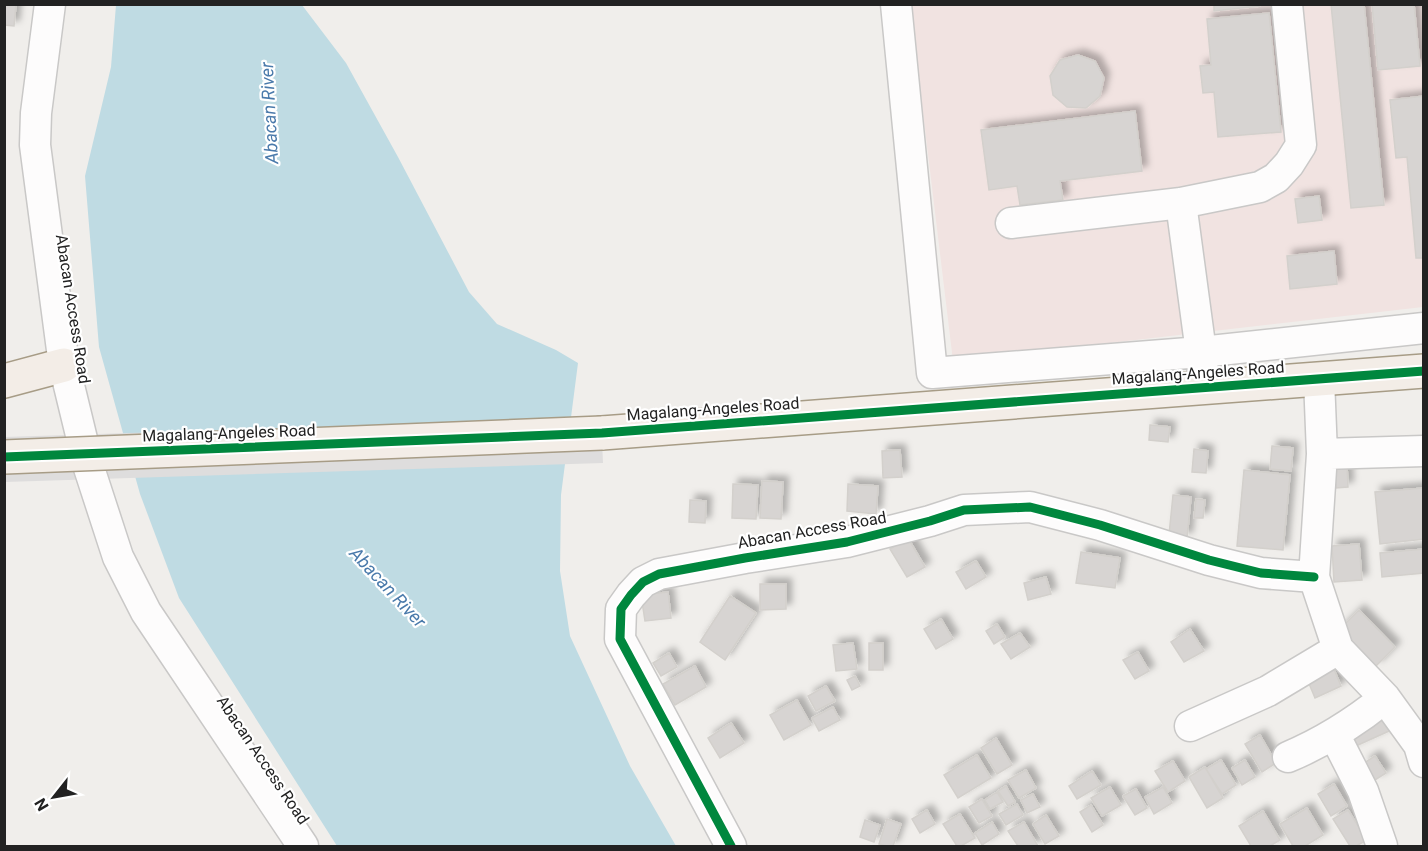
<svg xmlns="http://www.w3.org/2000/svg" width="1428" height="851" viewBox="0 0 1428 851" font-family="Roboto,sans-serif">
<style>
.commercial{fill:#f1e3e1}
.water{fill:#bfdbe3}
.pier{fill:#dedddd}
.building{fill:#d7d4d2;stroke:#d3d0cc;stroke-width:1.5;filter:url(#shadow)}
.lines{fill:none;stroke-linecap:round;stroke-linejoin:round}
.minor-casing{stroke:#c9c8c7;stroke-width:33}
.major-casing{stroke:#a79c86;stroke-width:36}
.minor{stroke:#fdfcfc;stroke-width:30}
.major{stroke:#f3ede7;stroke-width:33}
.major-bridge-casing{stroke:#a79c86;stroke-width:36;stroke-linecap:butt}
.major-bridge{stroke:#f3ede7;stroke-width:33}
.cycleway-casing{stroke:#fff;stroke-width:13}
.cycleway{stroke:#00873e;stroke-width:9}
.labels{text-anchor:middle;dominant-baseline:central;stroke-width:4.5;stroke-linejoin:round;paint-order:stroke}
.street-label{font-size:16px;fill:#222;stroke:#fff}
.water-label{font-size:18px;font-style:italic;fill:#4a7aab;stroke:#fff}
</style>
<defs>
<filter id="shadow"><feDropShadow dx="5.5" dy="-5.5" stdDeviation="3" flood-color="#0004"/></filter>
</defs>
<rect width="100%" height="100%" fill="#f0eeeb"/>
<path class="commercial" d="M 910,5 L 1423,5 L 1423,307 L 953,361 Z"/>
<path class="water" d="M 116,5 L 302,5 L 346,63 L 398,157 L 469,292 L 497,324 L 556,350 L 578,363 L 561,495 L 560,571 L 570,636 L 630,766 L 676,846 L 337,846 L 179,598 L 140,494 L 99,347 L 85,176 L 111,67 Z"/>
<path class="pier" d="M 601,418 L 603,463 L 5,482 L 4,437 Z"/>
<path class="building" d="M 4,4 L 16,4 L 14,26 L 4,25 Z
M 1214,4 L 1260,4 L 1260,6 L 1214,11 Z
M 1331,4 L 1364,4 L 1384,205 L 1351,208 Z
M 1372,4 L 1414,4 L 1420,66 L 1378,70 Z
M 1269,13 L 1281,132 L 1218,137 L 1214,92 L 1203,93 L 1200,66 L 1211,65 L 1207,19 Z
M 1078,55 L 1095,61 L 1104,78 L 1100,96 L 1086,108 L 1067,107 L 1053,95 L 1050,76 L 1060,60 Z
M 1424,96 L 1424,258 L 1416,258 L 1407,157 L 1396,158 L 1390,100 Z
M 1135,111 L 1142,171 L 1060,181 L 1063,200 L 1020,205 L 1017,186 L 989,190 L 981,130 Z
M 1319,196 L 1322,220 L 1298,223 L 1295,199 Z
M 1334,251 L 1337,284 L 1290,289 L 1287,256 Z
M 1150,425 L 1170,427 L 1168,442 L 1149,440 Z
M 1272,446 L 1293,448 L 1291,471 L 1270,469 Z
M 1194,449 L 1208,451 L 1206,473 L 1192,472 Z
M 900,450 L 902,477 L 883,478 L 882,451 Z
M 1347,465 L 1348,487 L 1336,488 L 1334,466 Z
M 1244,470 L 1290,475 L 1283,550 L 1237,546 Z
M 762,481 L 783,482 L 781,519 L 760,518 Z
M 733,484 L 758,485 L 756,519 L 732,518 Z
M 848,484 L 878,486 L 876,514 L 847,511 Z
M 1424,488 L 1424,539 L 1380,544 L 1375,492 Z
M 1173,495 L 1191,497 L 1187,538 L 1169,535 Z
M 1196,499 L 1205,500 L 1203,518 L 1194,518 Z
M 690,500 L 706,501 L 705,523 L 689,522 Z
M 908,538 L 925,567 L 907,577 L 890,549 Z
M 1359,544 L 1362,580 L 1334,582 L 1332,546 Z
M 1424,549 L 1424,573 L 1382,577 L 1380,553 Z
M 1081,552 L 1120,558 L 1115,588 L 1076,583 Z
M 976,561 L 986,577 L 966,589 L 956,572 Z
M 1046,577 L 1051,594 L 1028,600 L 1024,583 Z
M 760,584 L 786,584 L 786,609 L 760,610 Z
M 668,592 L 671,618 L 645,621 L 641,595 Z
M 730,596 L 756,613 L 725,660 L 700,642 Z
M 1359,610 L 1395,647 L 1376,666 L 1340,629 Z
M 941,619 L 953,639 L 936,649 L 924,629 Z
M 997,624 L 1005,637 L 994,644 L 986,631 Z
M 1190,629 L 1204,651 L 1184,662 L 1171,642 Z
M 1020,633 L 1030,647 L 1011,659 L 1001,644 Z
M 853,643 L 857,669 L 836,671 L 833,645 Z
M 869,643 L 883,643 L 883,670 L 869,670 Z
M 1138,652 L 1149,671 L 1135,679 L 1123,660 Z
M 669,653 L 677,667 L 661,676 L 653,663 Z
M 1331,662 L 1341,686 L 1315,698 L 1305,674 Z
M 695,666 L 706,687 L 675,705 L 663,684 Z
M 855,676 L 860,686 L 852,690 L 847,680 Z
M 826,686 L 835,701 L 816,711 L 808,696 Z
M 797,700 L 811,725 L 784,740 L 770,715 Z
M 833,707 L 840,720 L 819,731 L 812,718 Z
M 1382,714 L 1389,731 L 1347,750 L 1339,733 Z
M 731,723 L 744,743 L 720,758 L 708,738 Z
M 1260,735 L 1276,763 L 1262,772 L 1245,744 Z
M 996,738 L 1012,765 L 997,774 L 981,748 Z
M 977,755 L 991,778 L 958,798 L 944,775 Z
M 1375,756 L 1386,773 L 1375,780 L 1364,763 Z
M 1221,760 L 1236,785 L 1222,794 L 1206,769 Z
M 1245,760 L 1255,777 L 1242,785 L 1232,768 Z
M 1173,761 L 1185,781 L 1168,792 L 1155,771 Z
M 1205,767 L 1223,798 L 1207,808 L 1189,777 Z
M 1026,770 L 1036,788 L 1019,798 L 1008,780 Z
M 1092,771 L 1101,785 L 1077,799 L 1069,786 Z
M 1334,784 L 1347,806 L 1331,816 L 1318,794 Z
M 1006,786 L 1015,802 L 1008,806 L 998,791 Z
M 1110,787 L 1121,805 L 1102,816 L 1091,798 Z
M 1163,787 L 1172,803 L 1154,814 L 1145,797 Z
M 1136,789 L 1147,808 L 1135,815 L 1123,796 Z
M 997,792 L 1003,802 L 990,809 L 985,800 Z
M 1033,794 L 1040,807 L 1027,813 L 1021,800 Z
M 982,799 L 992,816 L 979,823 L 969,807 Z
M 1017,804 L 1023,815 L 1006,825 L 999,814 Z
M 1091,805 L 1103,825 L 1092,832 L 1080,812 Z
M 1307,808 L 1323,835 L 1305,846 L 1293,846 L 1280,824 Z
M 927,810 L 935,824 L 920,833 L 912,819 Z
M 1348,810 L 1367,840 L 1356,846 L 1350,846 L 1333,819 Z
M 1263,811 L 1280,840 L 1270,846 L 1251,846 L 1239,826 Z
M 960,814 L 975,838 L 961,846 L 957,846 L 943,824 Z
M 1046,815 L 1059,836 L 1045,844 L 1033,824 Z
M 887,819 L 901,824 L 893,846 L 887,846 L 879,844 Z
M 865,820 L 880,825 L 874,842 L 860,837 Z
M 992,822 L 999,834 L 982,845 L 975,833 Z
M 1024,822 L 1038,846 L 1018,846 L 1008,831 Z"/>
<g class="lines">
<defs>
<path id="minor" d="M 50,4 L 36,113 L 35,145 L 64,365 L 89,468 L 118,557 L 146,612 L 303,846
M 896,4 L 932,373 L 1201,352 L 1424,328
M 1181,203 L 1201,352 L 1203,372
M 1011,223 L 1181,203 L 1260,187 L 1276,178 L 1289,164 L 1301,145 L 1287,4
M 1319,379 L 1322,454 L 1314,577 L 1338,649 L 1385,698 L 1419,745 L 1424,762
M 1322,454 L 1424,451
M 1190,726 L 1268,691 L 1338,649
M 1334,734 L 1363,791 L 1382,846
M 1288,757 C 1324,742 1355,722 1385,698
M 731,846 L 620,639 L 621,609 L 631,595 L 643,582 L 659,574 L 745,558 L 847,542 L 930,521 L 964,510 L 1030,507 L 1100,525 L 1209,560 L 1261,573 L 1314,577"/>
<path id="major" d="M 4,381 L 64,365
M 602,433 L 1424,371"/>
</defs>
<use href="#minor" class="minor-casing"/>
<use href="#major" class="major-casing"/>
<use href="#minor" class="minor"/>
<use href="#major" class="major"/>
<defs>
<path id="major-bridge" d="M 4,457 L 602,433"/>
</defs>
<use href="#major-bridge" class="major-bridge-casing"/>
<use href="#major-bridge" class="major-bridge"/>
<defs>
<path id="cycleway" d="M 4,457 L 602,433 L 1424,371
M 731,846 L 620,639 L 621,609 L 631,595 L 643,582 L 659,574 L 745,558 L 847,542 L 930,521 L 964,510 L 1030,507 L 1100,525 L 1209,560 L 1261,573 L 1314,577"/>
</defs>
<use href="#cycleway" class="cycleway-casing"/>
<use href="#cycleway" class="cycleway"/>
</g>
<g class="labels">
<g class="street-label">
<text transform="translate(73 309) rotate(81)">Abacan Access Road</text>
<text transform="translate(1198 373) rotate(-4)">Magalang-Angeles Road</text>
<text transform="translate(713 409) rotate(-4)">Magalang-Angeles Road</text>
<text transform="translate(229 433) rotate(-2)">Magalang-Angeles Road</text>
<text transform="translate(812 530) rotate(-10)">Abacan Access Road</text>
<text transform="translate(263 760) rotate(56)">Abacan Access Road</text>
</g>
<g class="water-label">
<text transform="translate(269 113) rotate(-93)">Abacan River</text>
<text transform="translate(388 587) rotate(47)">Abacan River</text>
</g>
</g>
<rect width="1428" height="851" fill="none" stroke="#222222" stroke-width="12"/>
<g transform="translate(54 797) rotate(239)" stroke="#ffffff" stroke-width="4.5" paint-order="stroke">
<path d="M0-4.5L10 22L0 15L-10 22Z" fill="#222222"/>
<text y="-9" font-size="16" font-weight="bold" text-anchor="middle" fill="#222222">N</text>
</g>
</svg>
